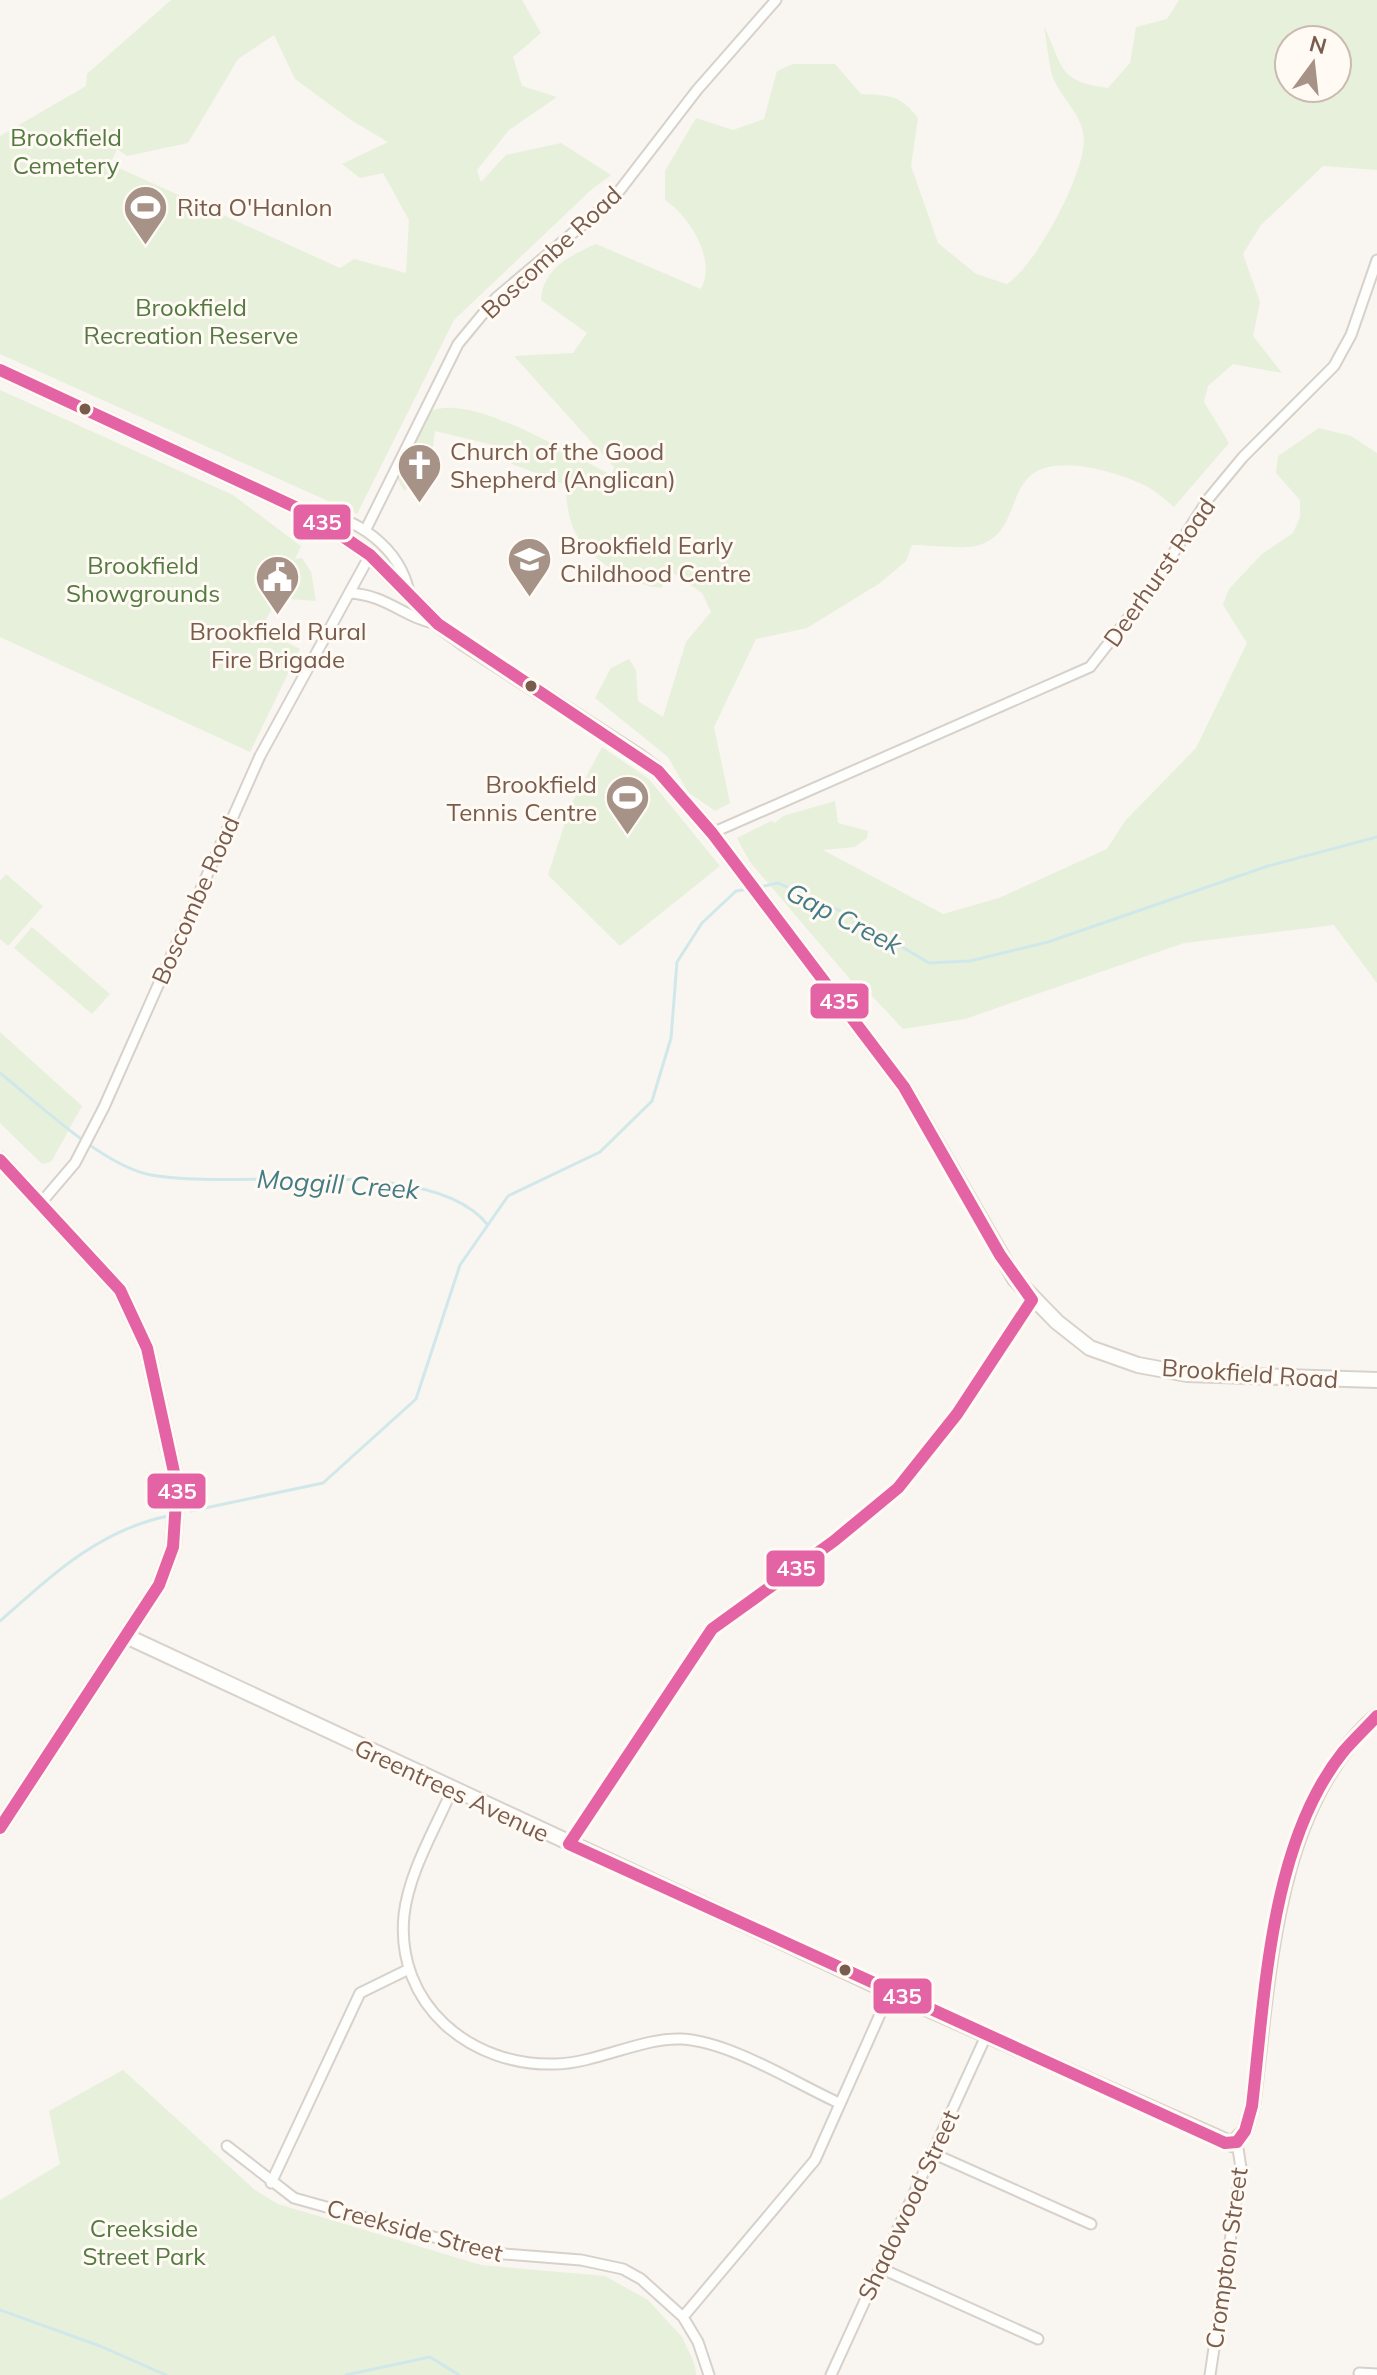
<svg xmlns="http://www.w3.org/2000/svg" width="1377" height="2375" viewBox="0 0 1377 2375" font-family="Mulish,sans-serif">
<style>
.green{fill:#e7f0db;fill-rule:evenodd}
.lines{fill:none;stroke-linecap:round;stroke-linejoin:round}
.stream{stroke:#d0e8ea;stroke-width:3}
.street-casing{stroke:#d7d1cb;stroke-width:13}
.secondary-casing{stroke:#d9d2cb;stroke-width:18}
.street{stroke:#fefefd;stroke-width:9}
.secondary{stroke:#fefefd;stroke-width:14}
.bus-1-casing{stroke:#fffaf3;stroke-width:18}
.bus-1{stroke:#e463a4;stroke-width:12}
.bus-dot{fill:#7a5c4d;stroke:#fffaf3;stroke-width:3}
.labels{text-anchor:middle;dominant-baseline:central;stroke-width:6;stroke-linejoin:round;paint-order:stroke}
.park-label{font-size:24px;fill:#537a41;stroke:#fffaf3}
.poi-label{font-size:24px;fill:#7a5c4d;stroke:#fffaf3;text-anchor:start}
.street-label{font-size:24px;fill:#7a5c4d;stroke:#fffaf3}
.water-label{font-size:26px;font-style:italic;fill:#437c86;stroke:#fffaf3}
.line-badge{stroke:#fffaf3;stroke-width:3}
.badge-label{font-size:22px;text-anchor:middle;font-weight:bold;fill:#fff}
</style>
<rect width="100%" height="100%" fill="#f9f5f0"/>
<path class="green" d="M 171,0 L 522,0 L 541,33 L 513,57 L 522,86 L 557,97 L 509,130 L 477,170 L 481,182 L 506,155 L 561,143 L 611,175 L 591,190 L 454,320 L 357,514 L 0,354 L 0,136 L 86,86 L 87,74 ZM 274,35 L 295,79 L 351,120 L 388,142 L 342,164 L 360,178 L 383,173 L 409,220 L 406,273 L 354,259 L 340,268 L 110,164 L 117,149 L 127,156 L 188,143 L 238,59 Z
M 1179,0 L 1377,0 L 1377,170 L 1323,166 L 1261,225 L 1243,254 L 1260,302 L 1253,336 L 1282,373 L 1233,364 L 1208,386 L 1204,402 L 1229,443 L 1174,507 C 1165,500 1155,490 1144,485 C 1116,472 1053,452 1028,478 C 1009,497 1014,534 979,545 C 965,550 929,545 912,545 L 906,561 L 880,583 L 807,628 L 756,639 L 714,727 L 730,803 L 715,811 L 688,792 L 668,757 L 595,698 L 611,668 L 629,659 L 636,670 L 638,701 L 663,717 L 686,642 L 711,612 L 702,593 L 670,571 L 661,588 C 633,586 588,559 575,532 C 568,519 567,499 564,484 L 512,464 L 493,445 L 435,431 L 430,470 L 404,491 L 397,478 C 404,461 408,434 419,420 C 452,377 575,459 612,475 L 614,467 L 514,356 L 573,353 L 587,333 L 541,300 C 543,268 570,256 596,244 L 701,289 C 717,259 689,216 665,200 L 665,171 L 696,118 L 733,130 L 764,119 L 777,71 L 793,64 L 835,64 L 861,94 C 888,95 901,95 918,118 L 911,166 L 938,243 L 976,274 L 1007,284 C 1036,265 1083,177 1084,141 C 1084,114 1059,97 1052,75 C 1048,59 1047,42 1044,26 C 1064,69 1058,81 1108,88 L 1130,63 L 1136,27 L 1167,19 ZM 1289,40 L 1337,40 L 1337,88 L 1289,88 Z
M 0,390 L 233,495 L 301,546 L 295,559 L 302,558 L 311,572 L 316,601 L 277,598 L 261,630 L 300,649 L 250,752 L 0,637 Z
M 1319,428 L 1351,436 L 1377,453 L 1377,983 L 1334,925 L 1184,943 L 965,1019 L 903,1029 L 873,997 L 866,998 L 750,862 L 737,838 L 771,821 L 775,823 L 783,816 L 835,801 L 838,823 L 868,831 L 867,838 L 855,847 L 823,850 L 943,914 L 999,898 L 1107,849 L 1125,821 L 1196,748 L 1247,643 L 1223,605 L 1229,589 L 1262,554 L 1293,533 L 1300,517 L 1300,500 L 1276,473 L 1278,456 Z
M 602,747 L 649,779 L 720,866 L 620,946 L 548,875 L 570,807 Z
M 6,874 L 43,906 L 8,946 L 0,939 L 0,881 Z
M 32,927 L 110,994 L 92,1014 L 14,948 Z
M 0,1032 L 82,1106 L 51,1162 L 42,1164 L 0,1123 Z
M 123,2070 L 255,2190 L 278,2204 L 481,2265 L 605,2276 L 648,2300 L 682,2337 L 695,2365 L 696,2375 L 0,2375 L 0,2200 L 60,2164 L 49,2111 Z"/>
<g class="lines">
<path class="stream" d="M 760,887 L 778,883 L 845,913 L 929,963 L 970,961 L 1048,942 L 1268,866 L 1377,837
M 0,1073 C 39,1104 103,1166 151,1175 C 239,1191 431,1153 488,1225
M 191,1511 L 323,1483 L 416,1399 L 460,1265 L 508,1196 L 600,1152 L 652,1101 L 671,1038 L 677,962 L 702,923 L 736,891 L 749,889
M 0,1621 C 51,1576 99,1530 168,1516
M 0,2310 L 100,2346 L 166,2375
M 346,2375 L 430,2357 L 459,2375"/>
<defs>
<path id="street" d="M 313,514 C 357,515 400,549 409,592
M 366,529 L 458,344 L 496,298 L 613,199 L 697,90 L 776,0
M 349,593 C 388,595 403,618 438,624
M 712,833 L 1090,667 L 1147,594 L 1209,498 L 1243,457 L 1334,366 L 1351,335 L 1377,260
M 40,1204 L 75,1163 L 104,1107 L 260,756 L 370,555
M 452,1790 C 435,1829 409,1872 404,1915 C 395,2005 471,2067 556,2064 C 597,2063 643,2037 682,2039 C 731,2042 793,2082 839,2103
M 569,1844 L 712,1629 L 834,1541 L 898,1488 L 957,1414 L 1032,1300
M 227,2146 L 294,2198 L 491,2253 L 581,2260 L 623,2269 L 641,2279 L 683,2317 L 698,2342 L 709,2375
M 932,2153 L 1091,2224
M 271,2183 L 360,1993 L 407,1970
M 880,2268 L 1038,2339
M 683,2317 L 815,2160 L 890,1992
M 1359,2373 L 1377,2374
M 831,2375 L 986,2036
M 1210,2375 L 1241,2168 L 1237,2142"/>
<path id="secondary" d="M 0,370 L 310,514 L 370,555 L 438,624 L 464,643 L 638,756 L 658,771 L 712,833 L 904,1087 L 1015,1279 L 1057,1322 L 1090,1348 L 1138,1365 L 1187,1374 L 1377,1380
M 0,1160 L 120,1290 L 147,1348 L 177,1486 L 173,1547 L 159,1585 L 0,1828
M 126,1636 L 890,1992 L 1232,2144 L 1245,2131 L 1252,2106 C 1269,1979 1272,1806 1377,1716"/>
</defs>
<use href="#street" class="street-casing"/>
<use href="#secondary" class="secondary-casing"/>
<use href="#street" class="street"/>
<use href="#secondary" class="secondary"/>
<defs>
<path id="bus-1" d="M 0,370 L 310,514 L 370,555 L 438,624 L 658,771 L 712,833 L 904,1087 L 1000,1255 L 1032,1300
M 0,1160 L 120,1290 L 147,1348 L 177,1486 L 173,1547 L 159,1585 L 0,1828
M 569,1844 L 1225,2143 L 1237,2142
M 569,1844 L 712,1629 L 834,1541 L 898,1488 L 957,1414 L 1032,1300
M 1237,2142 L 1245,2131 L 1252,2106 C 1265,1994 1270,1843 1343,1752 C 1354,1739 1366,1728 1377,1716"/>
</defs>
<use href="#bus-1" class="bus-1-casing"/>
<use href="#bus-1" class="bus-1"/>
</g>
<defs>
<symbol id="stadium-pin" viewBox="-11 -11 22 30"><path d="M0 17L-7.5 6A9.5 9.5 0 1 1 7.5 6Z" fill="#a69286" stroke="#fffaf3"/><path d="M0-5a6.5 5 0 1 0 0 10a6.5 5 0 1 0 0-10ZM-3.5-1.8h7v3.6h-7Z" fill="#fff"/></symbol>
<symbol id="church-pin" viewBox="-11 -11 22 30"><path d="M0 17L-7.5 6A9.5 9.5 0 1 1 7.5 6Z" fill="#a69286" stroke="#fffaf3"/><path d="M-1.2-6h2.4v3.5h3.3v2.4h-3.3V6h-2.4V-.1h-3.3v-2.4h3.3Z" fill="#fff"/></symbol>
<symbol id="school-pin" viewBox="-11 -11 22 30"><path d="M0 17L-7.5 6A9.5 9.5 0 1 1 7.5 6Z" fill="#a69286" stroke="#fffaf3"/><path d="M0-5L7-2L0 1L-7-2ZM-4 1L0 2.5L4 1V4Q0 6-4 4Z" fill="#fff"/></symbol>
<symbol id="civic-pin" viewBox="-11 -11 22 30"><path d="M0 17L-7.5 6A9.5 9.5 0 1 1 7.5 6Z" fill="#a69286" stroke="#fffaf3"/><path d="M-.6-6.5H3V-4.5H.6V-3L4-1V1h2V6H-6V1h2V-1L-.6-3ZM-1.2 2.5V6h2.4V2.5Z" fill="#fff"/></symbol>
</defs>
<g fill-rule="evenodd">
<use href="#stadium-pin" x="120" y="182" width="51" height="69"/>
<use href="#church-pin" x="394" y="440" width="51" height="69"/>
<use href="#school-pin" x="504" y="534" width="51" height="69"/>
<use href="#civic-pin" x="252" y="552" width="51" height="69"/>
<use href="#stadium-pin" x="602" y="772" width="51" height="69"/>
</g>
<g class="bus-dot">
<circle cx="85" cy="409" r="7"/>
<circle cx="531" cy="686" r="7"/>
<circle cx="845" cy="1970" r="7"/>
</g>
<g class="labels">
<g class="park-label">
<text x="66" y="137">Brookfield<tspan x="66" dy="28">Cemetery</tspan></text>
<text x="191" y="307">Brookfield<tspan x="191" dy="28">Recreation Reserve</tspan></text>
<text x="143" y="565">Brookfield<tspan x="143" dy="28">Showgrounds</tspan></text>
<text x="144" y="2228">Creekside<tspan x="144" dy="28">Street Park</tspan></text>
</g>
<g class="poi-label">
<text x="177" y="207">Rita O'Hanlon</text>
<text x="450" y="451">Church of the Good<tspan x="450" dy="28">Shepherd (Anglican)</tspan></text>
<text x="560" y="545">Brookfield Early<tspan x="560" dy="28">Childhood Centre</tspan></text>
<text x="278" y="631" text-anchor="middle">Brookfield Rural<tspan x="278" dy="28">Fire Brigade</tspan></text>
<text x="597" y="784" text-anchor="end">Brookfield<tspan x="597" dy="28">Tennis Centre</tspan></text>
</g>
<g class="street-label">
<text transform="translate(551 252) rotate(-43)">Boscombe Road</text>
<text transform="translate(1159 572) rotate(-55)">Deerhurst Road</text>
<text transform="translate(195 900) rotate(-66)">Boscombe Road</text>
<text transform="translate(1250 1373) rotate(4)">Brookfield Road</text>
<text transform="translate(452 1790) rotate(25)">Greentrees Avenue</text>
<text transform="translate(908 2205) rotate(-65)">Shadowood Street</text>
<text transform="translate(415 2230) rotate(15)">Creekside Street</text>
<text transform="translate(1226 2258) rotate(-82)">Crompton Street</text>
</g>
<g class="water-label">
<text transform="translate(844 918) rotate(27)">Gap Creek</text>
<text transform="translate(338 1184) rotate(4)">Moggill Creek</text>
</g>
</g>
<g class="line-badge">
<rect x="292" y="503" width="60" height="38" rx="8" fill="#e463a4"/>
<rect x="809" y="982" width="61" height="38" rx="8" fill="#e463a4"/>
<rect x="146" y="1472" width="61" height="38" rx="8" fill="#e463a4"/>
<rect x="765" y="1549" width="61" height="39" rx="8" fill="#e463a4"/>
<rect x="872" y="1977" width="61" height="38" rx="8" fill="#e463a4"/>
</g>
<g class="badge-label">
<text x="322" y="530">435</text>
<text x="839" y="1009">435</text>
<text x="177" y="1499">435</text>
<text x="796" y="1576">435</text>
<text x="902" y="2004">435</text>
</g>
<g transform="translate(1313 64) rotate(15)"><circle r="38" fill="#fffaf3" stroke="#cabbb1" stroke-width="2"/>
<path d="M0-6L14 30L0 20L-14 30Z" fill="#a69286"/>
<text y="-12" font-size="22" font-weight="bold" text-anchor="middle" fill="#7a5c4d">N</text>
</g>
</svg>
